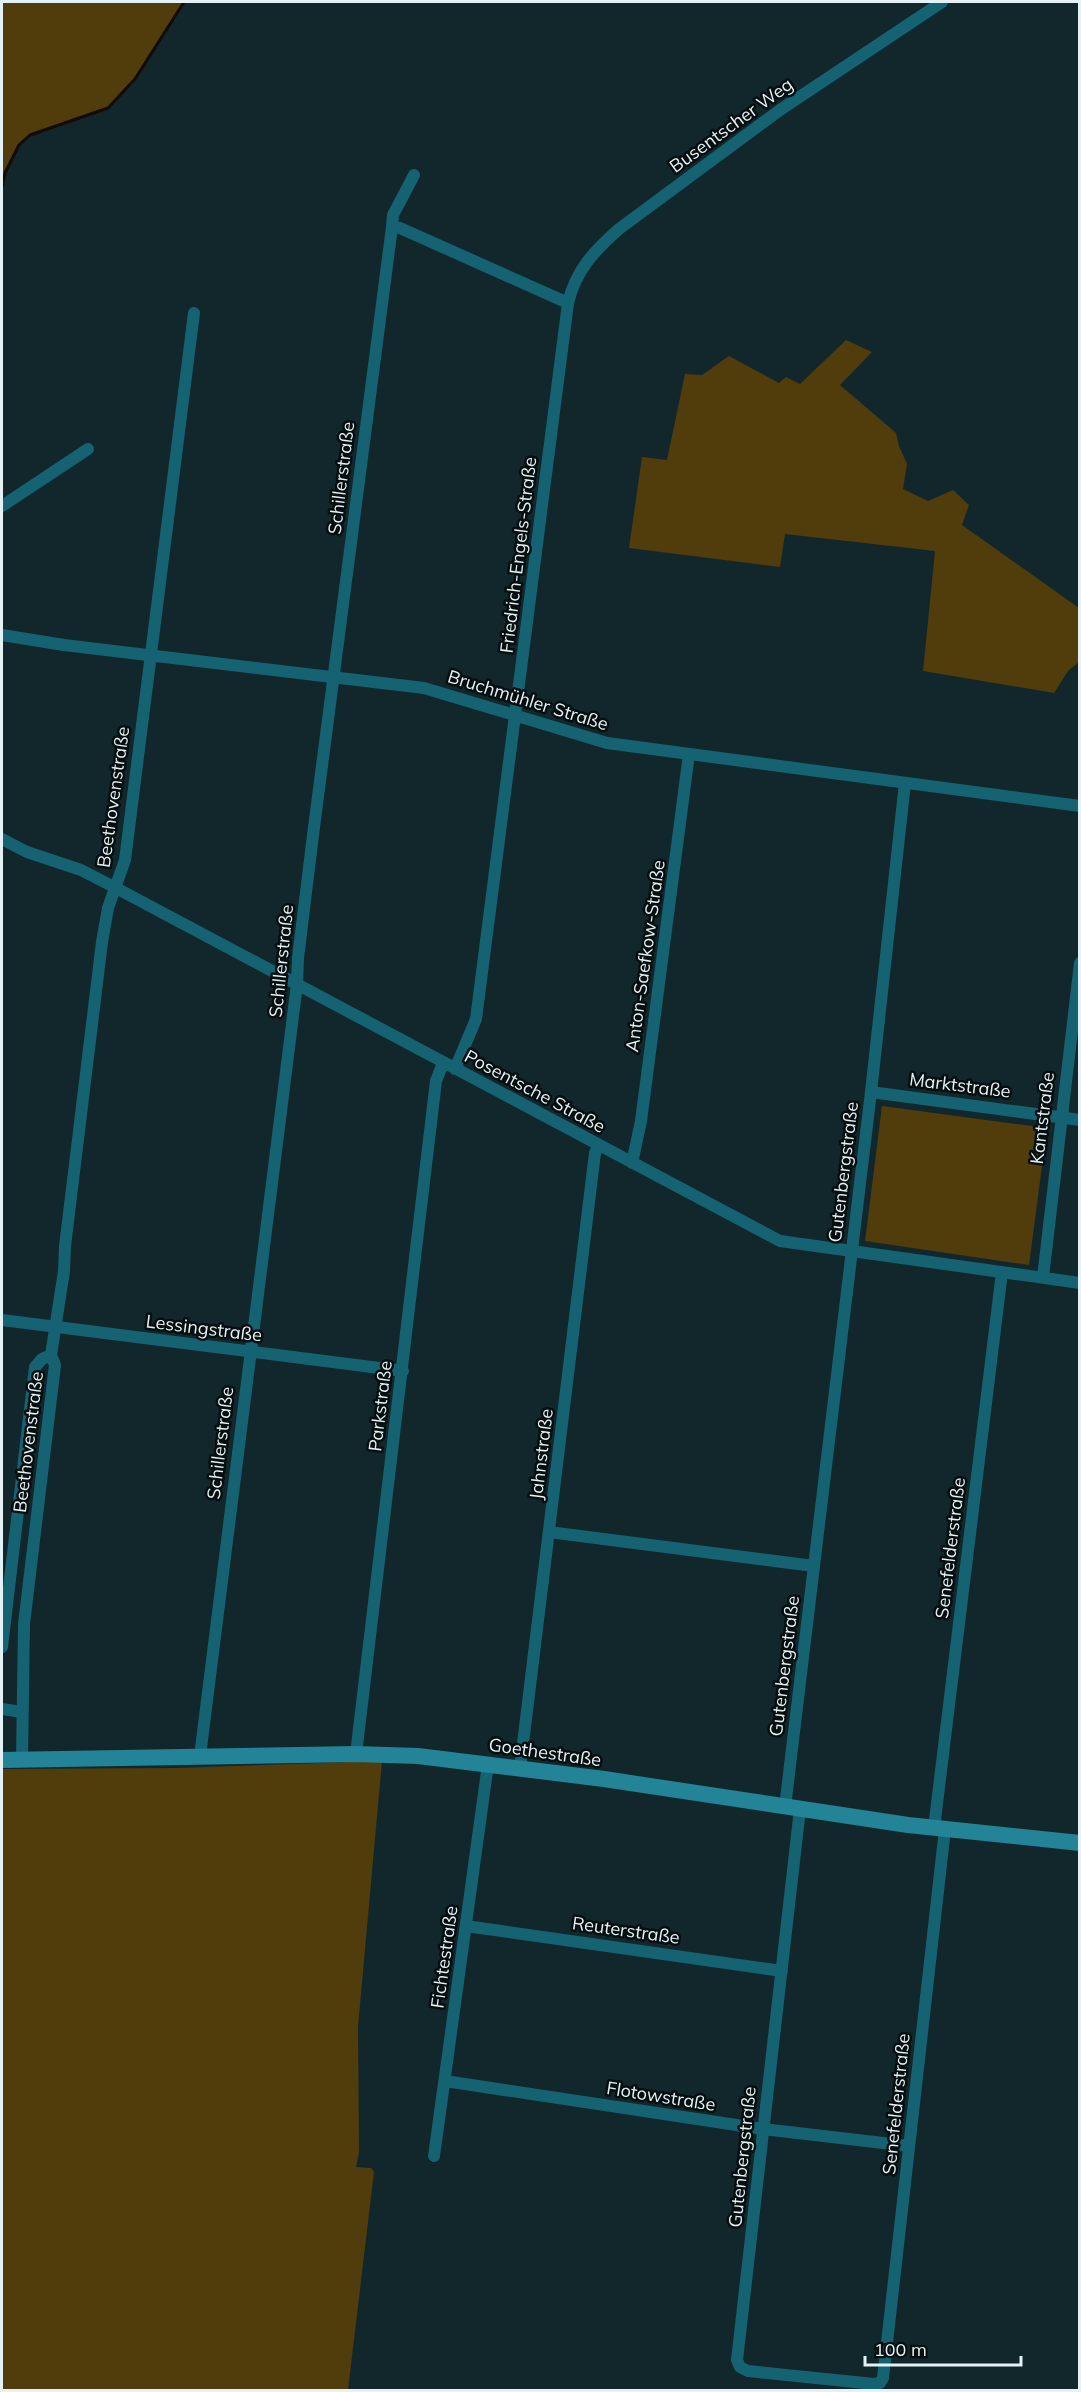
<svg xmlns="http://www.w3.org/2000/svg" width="1081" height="2392" viewBox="0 0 1081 2392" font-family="Mulish,sans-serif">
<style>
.green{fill:#503d0b}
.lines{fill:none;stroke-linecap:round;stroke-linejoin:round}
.stream{stroke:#130a00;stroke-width:3}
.street{stroke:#156372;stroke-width:12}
.secondary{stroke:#228496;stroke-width:16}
.labels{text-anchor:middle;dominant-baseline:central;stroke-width:5;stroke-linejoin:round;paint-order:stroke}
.street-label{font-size:18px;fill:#e4f2f5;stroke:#060e10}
</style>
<rect width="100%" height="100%" fill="#11272c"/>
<path class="green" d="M 2,2 L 184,2 L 135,79 L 108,108 L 30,135 L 19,145 L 5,173 L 2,187 Z
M 846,340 L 872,352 L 840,385 L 896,433 L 899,446 L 907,464 L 903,489 L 928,501 L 953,490 L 969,505 L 962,525 L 1079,608 L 1079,662 L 1068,671 L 1054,693 L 923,671 L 935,551 L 785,534 L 780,567 L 629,548 L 642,457 L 667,460 L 685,374 L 702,375 L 729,356 L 779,383 L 786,377 L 800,384 Z
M 882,1106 L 1047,1128 L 1029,1265 L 865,1241 Z
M 382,1761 L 358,2027 L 359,2152 L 356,2167 L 371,2168 L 374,2172 L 348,2390 L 2,2390 L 2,1769 L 176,1768 Z"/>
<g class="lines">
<path class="stream" d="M 2,187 L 5,173 L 19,145 L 30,135 L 108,108 L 135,79 L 184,2"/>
<path class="street" d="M 392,227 L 400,228 L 568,303
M 2,506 L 88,449
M 2,635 L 64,645 L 424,688 L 607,743 L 1080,806
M 2,839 L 27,852 L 81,870 L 116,888 L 780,1241 L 1080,1283
M 455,1069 L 476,1019 L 568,303 C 576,270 594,251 619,229 L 780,110 L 942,2
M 871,1092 L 1080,1120
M 632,1163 L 641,1121 L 689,754
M 1043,1277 L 1080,963
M 2,1320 L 403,1371
M 549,1532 L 814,1566
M 2,1647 L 35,1367 L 42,1359 L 51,1355
M 2,1709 L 22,1712
M 356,1754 L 436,1081 L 443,1063
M 200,1756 L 297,984 L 298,958 L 313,835 L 392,227 L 393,215 L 414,175
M 22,1760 L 24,1624 L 55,1365 L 51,1355 L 64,1271 L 65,1246 L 102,942 L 108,908 L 125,860 L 194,313
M 520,1768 L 595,1153 L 599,1145
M 785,1807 L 871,1092 L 905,783
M 800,1809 L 737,2360 L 740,2367 L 748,2371 L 874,2384 L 880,2383 L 883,2378 L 945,1829
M 934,1828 L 1002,1272
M 466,1926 L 782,1971
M 445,2081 L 763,2129 L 909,2146
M 434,2156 L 488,1764"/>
<path class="secondary" d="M 2,1760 L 356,1754 L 418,1756 L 604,1779 L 908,1825 L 1080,1843"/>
</g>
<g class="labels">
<g class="street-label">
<text transform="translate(731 125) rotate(-36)">Busentscher Weg</text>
<text transform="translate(341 478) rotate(-83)">Schillerstraße</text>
<text transform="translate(518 555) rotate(-83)">Friedrich-Engels-Straße</text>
<text transform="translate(528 700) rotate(17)">Bruchmühler Straße</text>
<text transform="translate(113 797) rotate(-82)">Beethovenstraße</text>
<text transform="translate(645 956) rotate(-82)">Anton-Saefkow-Straße</text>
<text transform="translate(281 961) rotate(-84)">Schillerstraße</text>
<text transform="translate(960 1085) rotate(7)">Marktstraße</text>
<text transform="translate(535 1091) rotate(28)">Posentsche Straße</text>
<text transform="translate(1042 1118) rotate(-83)">Kantstraße</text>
<text transform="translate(843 1172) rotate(-83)">Gutenbergstraße</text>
<text transform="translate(204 1328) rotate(7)">Lessingstraße</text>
<text transform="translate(380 1406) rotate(-83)">Parkstraße</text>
<text transform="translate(28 1442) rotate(-83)">Beethovenstraße</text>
<text transform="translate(220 1443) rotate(-83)">Schillerstraße</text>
<text transform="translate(541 1454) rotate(-83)">Jahnstraße</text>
<text transform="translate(950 1548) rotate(-83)">Senefelderstraße</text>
<text transform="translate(784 1666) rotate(-83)">Gutenbergstraße</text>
<text transform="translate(545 1752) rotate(8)">Goethestraße</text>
<text transform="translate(626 1930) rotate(8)">Reuterstraße</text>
<text transform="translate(444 1957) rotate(-82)">Fichtestraße</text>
<text transform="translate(661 2096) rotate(9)">Flotowstraße</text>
<text transform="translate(896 2104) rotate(-84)">Senefelderstraße</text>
<text transform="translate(742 2157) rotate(-84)">Gutenbergstraße</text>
</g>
</g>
<rect width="1081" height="2392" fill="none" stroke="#e4f2f5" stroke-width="6"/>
<path d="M865 2356v9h156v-9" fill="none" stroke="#e4f2f5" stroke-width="3"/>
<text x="874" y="2356" font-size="18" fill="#e4f2f5" stroke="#060e10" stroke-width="4.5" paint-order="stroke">100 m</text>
</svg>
